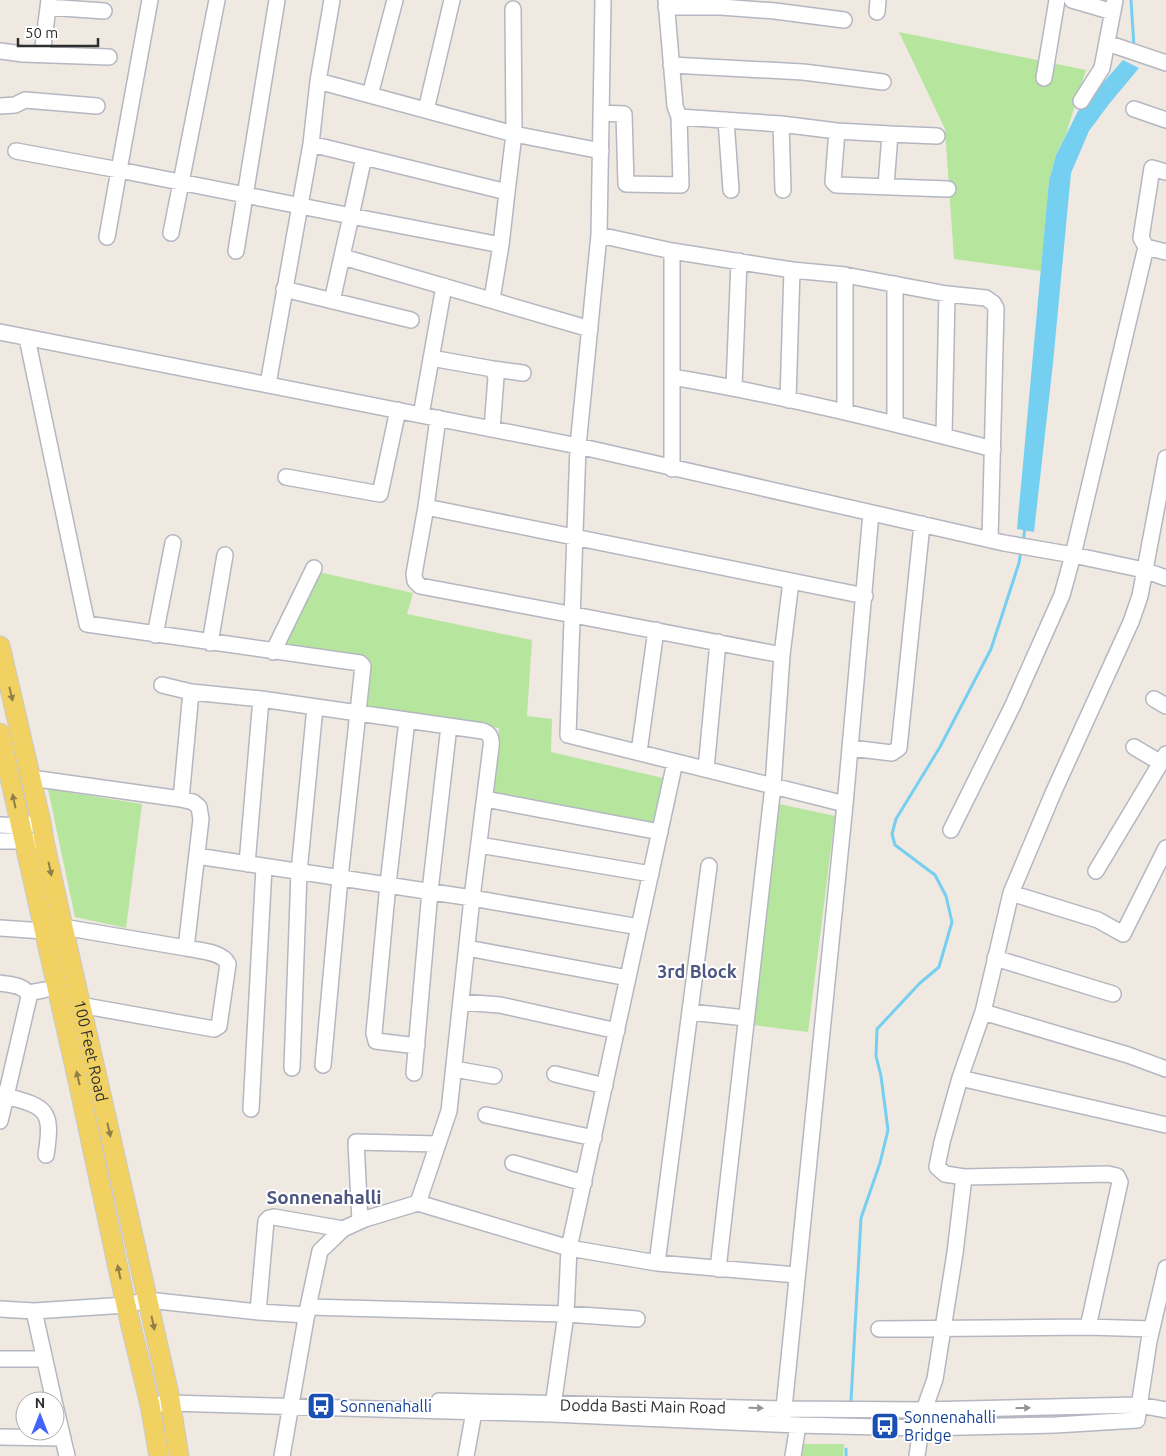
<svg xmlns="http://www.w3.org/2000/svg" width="1166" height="1456" viewBox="0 0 1166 1456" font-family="Ubuntu,sans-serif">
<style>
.green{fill:#b6e59e}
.water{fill:#75cff0}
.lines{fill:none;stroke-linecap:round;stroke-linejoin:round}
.stream{stroke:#75cff0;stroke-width:3}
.minor-casing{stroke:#b4b7c1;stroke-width:18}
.major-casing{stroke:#c9c9c9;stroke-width:21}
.minor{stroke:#fff;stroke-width:15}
.major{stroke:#f2d163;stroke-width:19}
.oneway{fill:#908048}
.oneway2{fill:#969696}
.labels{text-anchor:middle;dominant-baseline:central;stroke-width:4;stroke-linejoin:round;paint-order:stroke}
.street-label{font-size:16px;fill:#2e2e2e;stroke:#fff}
.transit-label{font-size:16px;fill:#164399;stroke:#fff;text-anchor:start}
.neighbourhood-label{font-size:18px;font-weight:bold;fill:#4d5680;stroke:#fff}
.quarter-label{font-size:19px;font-weight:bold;fill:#4d5680;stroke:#fff}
</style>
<rect width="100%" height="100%" fill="#efe9e1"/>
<path class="green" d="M 899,32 L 1086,70 L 1066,134 L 1056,155 L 1049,181 L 1041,271 L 954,259 L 945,129 Z
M 318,572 L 413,593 L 407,614 L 532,640 L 527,716 L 552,719 L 551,752 L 663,778 L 653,824 L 492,797 L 499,728 L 366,708 L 372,662 L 280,649 Z
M 48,789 L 142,804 L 126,928 L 75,917 Z
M 779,804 L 835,816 L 808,1032 L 753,1025 Z
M 803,1444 L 844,1444 L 843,1456 L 801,1456 Z"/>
<path class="water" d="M 1123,60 L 1139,68 L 1109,104 L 1089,131 L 1071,173 L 1053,363 L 1034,532 L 1017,529 L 1049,181 L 1056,155 L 1078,111 Z"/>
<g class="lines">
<path class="stream" d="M 1131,0 L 1134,47
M 1023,543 L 1025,527
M 851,1401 L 861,1218 L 880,1163 L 888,1130 L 881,1076 L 876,1056 L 877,1029 L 920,983 L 939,967 L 952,922 L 946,896 L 935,875 L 895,845 L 892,834 L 896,819 L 940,747 L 991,649 L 1019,563 L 1021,551
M 846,1456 L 846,1449"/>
<defs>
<path id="minor" d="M 150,0 L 119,170 L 351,216 L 364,157 L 507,192 L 514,134 L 601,151
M 603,0 L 599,235 L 578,446 L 1004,543 L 1073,555 L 1146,247 L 1166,252
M 1072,0 L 1113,12
M 48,7 L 104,11
M 666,7 L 721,7 L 775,11 L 844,20
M 877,12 L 878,0
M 1107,43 L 1166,63
M 0,51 L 23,54 L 109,57
M 42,54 L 49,0
M 671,65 L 803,72 L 883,82
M 1044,78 L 1057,0
M 318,81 L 514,134 L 513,9
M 370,95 L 395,0
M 1081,101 L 1102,68 L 1115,0
M 0,106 L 15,105 L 25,100 L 97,106
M 1134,109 L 1166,120
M 426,110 L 452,0
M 601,113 L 624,114 L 626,184 L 681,185 L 679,117 L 675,106 L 666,0
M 679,117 L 781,124 L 837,131 L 890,134 L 886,186
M 726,120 L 731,190
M 781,124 L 783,190
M 837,131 L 833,182 L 836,185 L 948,189
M 890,134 L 937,136
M 311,144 L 364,157
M 16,151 L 119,170 L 107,237
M 171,233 L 217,0
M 599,235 L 672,251 L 792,270 L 845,275 L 947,294 L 986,298 L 993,303 L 996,308 L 990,540
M 1146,247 L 1141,238 L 1152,168 L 1166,172
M 236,251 L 277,0
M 343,257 L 590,329
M 845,275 L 845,411
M 895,284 L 895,424
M 284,289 L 411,320
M 492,299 L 501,245 L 507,192
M 332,301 L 351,216 L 501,245
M 0,332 L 578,446 L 568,735 L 845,804
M 27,338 L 87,624 L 360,663 L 363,666 L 340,878 L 323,1065
M 431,358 L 493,369 L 496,377 L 492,429
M 493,369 L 523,373
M 672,377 C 780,395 886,421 993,449
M 268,384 L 311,144 L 318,81 L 332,0
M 734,387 L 739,261
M 788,400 L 792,270
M 421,415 L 444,286
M 438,418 L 426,507 L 414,574 L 415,581 L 420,586 C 541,609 661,631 782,655
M 944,436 L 947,294
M 672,469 L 672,251
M 286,477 L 380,494 L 398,410
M 426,507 L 865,596
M 155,635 L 173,543
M 210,643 L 225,555
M 273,652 L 314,568
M 162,685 L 191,692
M 1154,699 L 1166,706
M 407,720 L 388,884 L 374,1033 L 376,1041 L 417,1046
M 1134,747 L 1161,763
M 851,748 L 892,753 L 899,748 L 922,524
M 639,752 L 656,630
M 706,769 L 718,642
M 31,778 L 181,799 L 193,802 L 199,807 L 201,819 L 186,948 L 63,927
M 181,799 L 191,692 L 261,699 L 483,731 C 491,734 492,739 491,747 L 472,898 L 449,1111 L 418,1203
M 485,799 L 660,832
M 0,825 L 20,826 L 31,824
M 951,830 L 1013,705 L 1062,595 L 1073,555 L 1144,570 L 1166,578
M 0,841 L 35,841
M 479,845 L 651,874
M 197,856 L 472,898 L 639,927
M 247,864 L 261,699
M 1096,871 L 1166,754
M 1011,893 L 1098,920 L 1123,934 L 1166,848
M 0,928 L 44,931
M 467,948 L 628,978
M 995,958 L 1113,994
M 0,983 C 10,985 27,985 29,997 L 6,1096 C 47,1107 53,1110 46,1155
M 28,993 L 44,990
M 461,1002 L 500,1005 L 617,1031
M 80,1005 L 214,1029 L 219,1026 L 228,964 C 222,951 199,951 186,948
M 690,1012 L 746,1018
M 983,1012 L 1128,1055 L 1166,1069
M 292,1068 L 299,872 L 315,707
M 454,1069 L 494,1076
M 414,1073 L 430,891 L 449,726
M 555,1074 L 605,1086
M 960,1078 L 1166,1125
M 0,1094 L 6,1096 L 0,1121
M 251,1109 L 264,867
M 486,1115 L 594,1138
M 513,1163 L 584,1183
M 360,1221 L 356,1142 L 438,1144
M 657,1263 L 709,866
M 718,1269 L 773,786 L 782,655 L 791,581
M 308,1307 L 566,1314 L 637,1319
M 0,1309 L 34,1311 L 126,1305 L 148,1300 L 258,1312 L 307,1315
M 34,1311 L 54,1401
M 258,1312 L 266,1221 L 269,1218 L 274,1217 L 343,1229
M 1088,1327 L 1120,1182 L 1117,1176 L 1108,1174 L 964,1177 L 945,1174 L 937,1167 L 942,1142 L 960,1078 L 983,1012 L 1011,893 L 1054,791 L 1131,622 L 1140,596 L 1166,458
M 879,1329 L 1088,1327 L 1152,1329
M 0,1359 L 44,1359
M 439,1401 L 783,1409 L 924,1410 L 1139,1405 L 1166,1410
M 55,1405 L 67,1456
M 150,1405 L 170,1403 L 552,1414 L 798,1425 L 921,1428 L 1055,1425 L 1137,1420 L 1149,1341 L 1166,1268
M 924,1410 L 935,1379 L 955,1253 L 964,1177
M 552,1413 L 566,1314 L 569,1248 L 657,1263 L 796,1275
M 783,1418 L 845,804 L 871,513
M 0,1437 L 63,1438
M 282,1456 L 308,1307 L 320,1251 L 343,1229 L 365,1219 L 418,1203 L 569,1248 L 675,762
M 466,1456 L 474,1412
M 793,1456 L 798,1425
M 917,1456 L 921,1428"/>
<g id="major">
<path id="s1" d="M 0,646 L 41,822 L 44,841 L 63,927 L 169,1394 L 179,1456"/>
<path d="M 0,733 L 78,1081 L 126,1305 L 150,1405 L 159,1456"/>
</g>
</defs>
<use href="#minor" class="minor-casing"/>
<use href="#major" class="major-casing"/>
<use href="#minor" class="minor"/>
<use href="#major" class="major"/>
</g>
<defs><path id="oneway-solid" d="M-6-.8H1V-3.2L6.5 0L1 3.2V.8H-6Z" transform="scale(1.25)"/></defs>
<g class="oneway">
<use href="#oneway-solid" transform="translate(11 694) rotate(77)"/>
<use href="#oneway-solid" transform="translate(14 801) rotate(-102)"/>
<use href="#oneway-solid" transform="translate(50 869) rotate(78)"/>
<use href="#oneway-solid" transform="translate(78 1078) rotate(-103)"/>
<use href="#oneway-solid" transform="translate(109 1130) rotate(77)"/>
<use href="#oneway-solid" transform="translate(119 1272) rotate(-102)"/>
<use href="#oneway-solid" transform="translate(153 1323) rotate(78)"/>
</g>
<g class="oneway2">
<use href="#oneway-solid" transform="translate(756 1408) rotate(1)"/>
<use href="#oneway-solid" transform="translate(1023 1408) rotate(-1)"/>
</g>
<defs>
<symbol id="bus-square" viewBox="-11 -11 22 22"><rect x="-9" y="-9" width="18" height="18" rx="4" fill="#1a4fb4" stroke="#fff"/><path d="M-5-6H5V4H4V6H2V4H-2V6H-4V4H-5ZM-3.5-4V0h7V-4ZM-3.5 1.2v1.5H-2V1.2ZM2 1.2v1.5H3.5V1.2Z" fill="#fff"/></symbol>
</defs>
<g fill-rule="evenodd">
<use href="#bus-square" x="305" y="1390" width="32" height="32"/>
<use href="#bus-square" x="869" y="1410" width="32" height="32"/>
</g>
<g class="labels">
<g class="street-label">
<text stroke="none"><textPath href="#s1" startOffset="415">100 Feet Road</textPath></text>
<text transform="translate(643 1406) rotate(1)">Dodda Basti Main Road</text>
</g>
<g class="transit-label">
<text x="340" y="1406">Sonnenahalli</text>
<text x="904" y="1417">Sonnenahalli<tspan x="904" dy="18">Bridge</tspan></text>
</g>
<g class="neighbourhood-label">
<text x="697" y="971">3rd Block</text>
</g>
<g class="quarter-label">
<text x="324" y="1197">Sonnenahalli</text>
</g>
</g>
<g transform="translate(40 1416)"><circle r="24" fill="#ffffff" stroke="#ababab"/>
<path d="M0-4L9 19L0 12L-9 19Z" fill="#4264fb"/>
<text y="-8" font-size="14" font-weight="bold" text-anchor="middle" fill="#2e2e2e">N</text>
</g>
<path d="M18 38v8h80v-8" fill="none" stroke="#2e2e2e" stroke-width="2.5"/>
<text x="25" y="38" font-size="15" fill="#2e2e2e" stroke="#ffffff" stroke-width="4" paint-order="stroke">50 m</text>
</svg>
